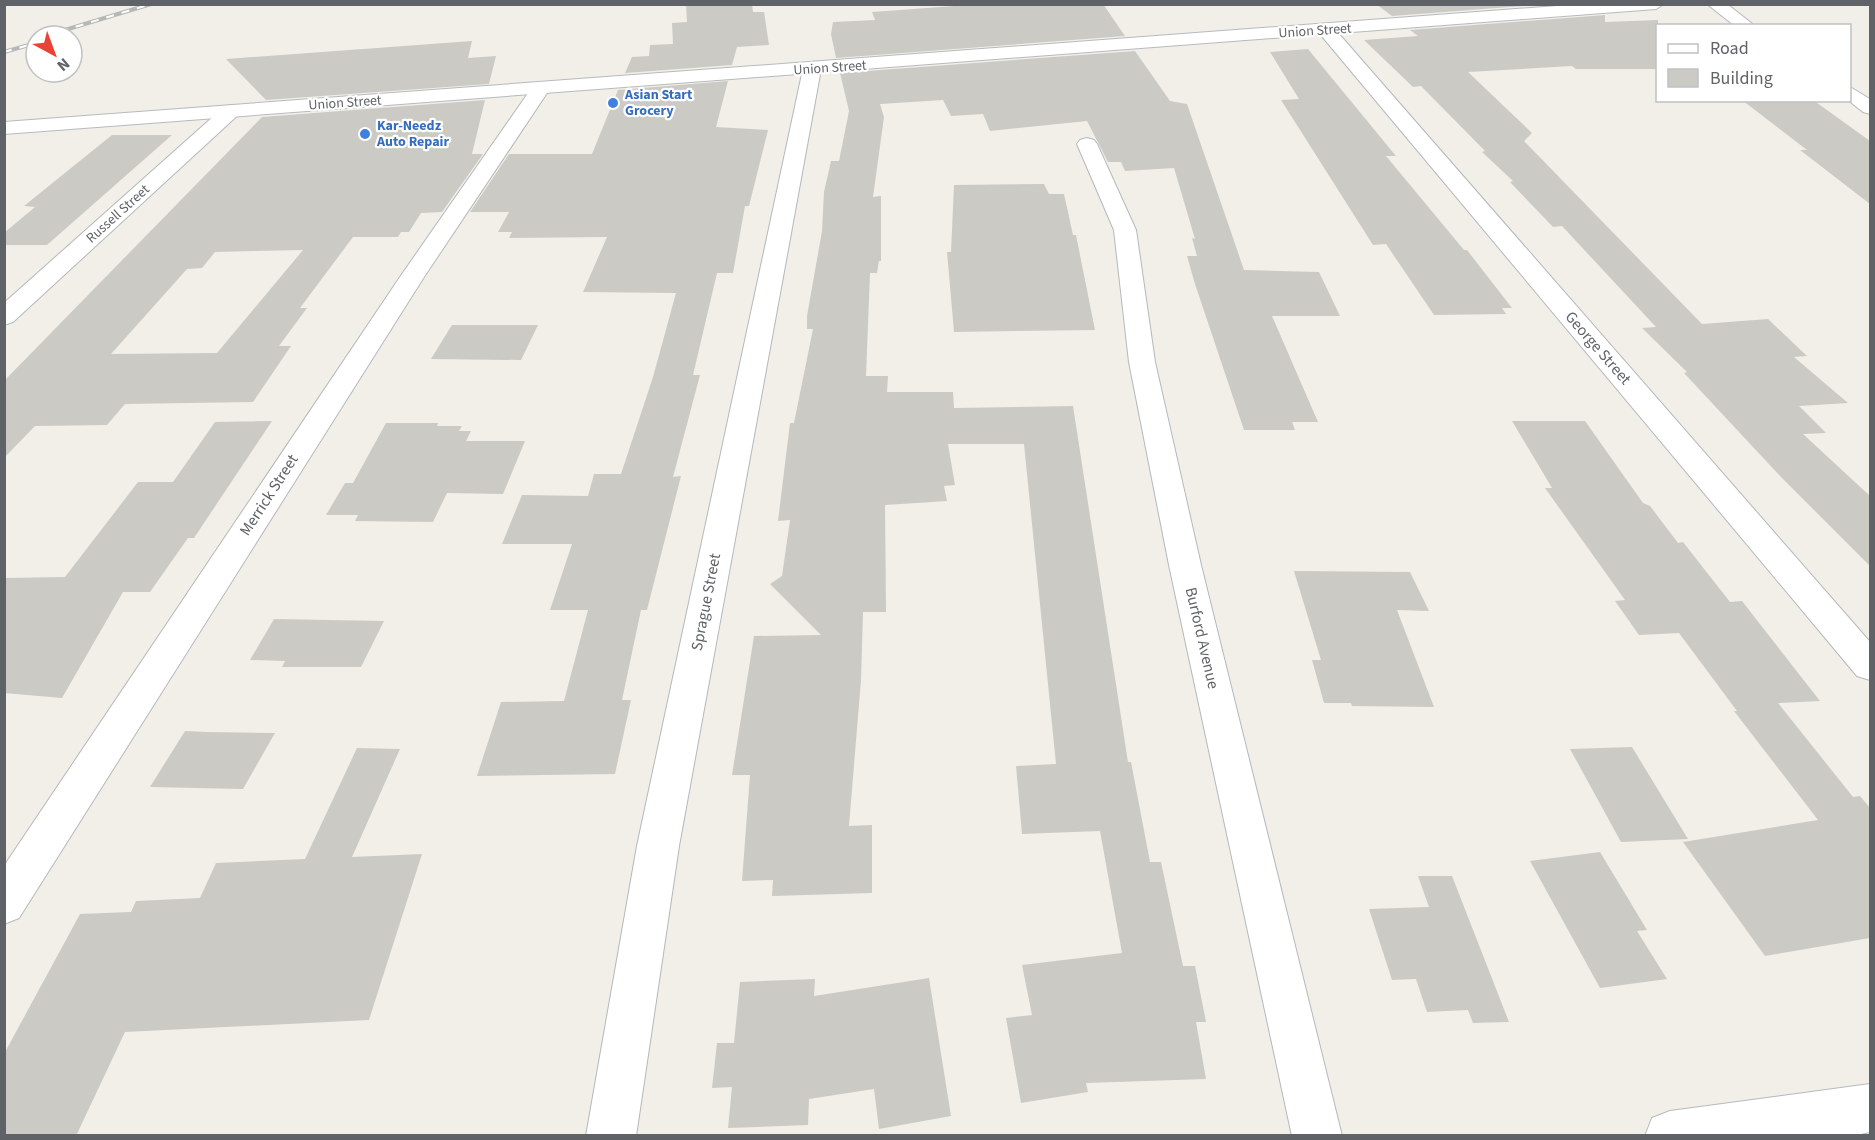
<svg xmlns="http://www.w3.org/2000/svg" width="1875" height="1140" viewBox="0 0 1875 1140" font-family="'Source Sans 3',sans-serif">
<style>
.building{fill:#cccac5;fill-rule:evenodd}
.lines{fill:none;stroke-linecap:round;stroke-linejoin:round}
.street-casing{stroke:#b5b8bc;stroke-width:2}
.secondary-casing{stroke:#b6babf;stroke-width:2}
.street{fill:#fff;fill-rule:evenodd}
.secondary{fill:#fff;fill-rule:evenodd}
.rail-casing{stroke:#b6b7b8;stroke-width:4}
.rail{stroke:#fff;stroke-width:2;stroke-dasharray:8;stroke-linecap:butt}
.shop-dot{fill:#3f7fe0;stroke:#fff;stroke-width:2}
.labels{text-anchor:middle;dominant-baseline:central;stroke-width:4.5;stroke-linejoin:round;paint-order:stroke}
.far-street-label{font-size:14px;fill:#5f6368;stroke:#fff}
.far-shop-label{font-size:14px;font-weight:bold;fill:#366cbe;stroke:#fff;text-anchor:start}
.street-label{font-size:16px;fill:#5f6368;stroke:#fff}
</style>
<rect width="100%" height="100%" fill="#f1efe8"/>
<path class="building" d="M 686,4 L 752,4 L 753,12 L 764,12 L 769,45 L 737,47 L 732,65 L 625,73 L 632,57 L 649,56 L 650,45 L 673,44 L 672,23 L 687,22 Z
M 982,4 L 1103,4 L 1125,36 L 836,58 L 831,34 L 833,22 L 875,20 L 872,12 Z
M 1376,4 L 1547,4 L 1392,16 Z
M 1605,15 L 1605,22 L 1658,20 L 1658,69 L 1576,69 L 1572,66 L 1468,72 L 1532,133 L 1524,141 L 1702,324 L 1768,319 L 1807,356 L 1794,357 L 1848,403 L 1799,406 L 1826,433 L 1803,434 L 1870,496 L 1870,566 L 1781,477 L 1684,373 L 1687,372 L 1642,328 L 1656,327 L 1562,226 L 1553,227 L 1510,182 L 1513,181 L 1482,152 L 1485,151 L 1421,86 L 1413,87 L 1364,40 L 1418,36 L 1410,30 Z
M 472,41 L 468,58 L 496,56 L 489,84 L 266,100 L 226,59 Z
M 1308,49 L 1396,156 L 1386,156 L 1464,250 L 1467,250 L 1512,308 L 1502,308 L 1506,314 L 1434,315 L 1386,244 L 1373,245 L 1281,100 L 1299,99 L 1270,52 Z
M 1135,51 L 1170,101 L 1187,104 L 1244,270 L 1319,272 L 1340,316 L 1272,316 L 1318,422 L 1292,422 L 1295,430 L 1244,430 L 1195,284 L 1187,256 L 1197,256 L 1192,238 L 1195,239 L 1174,168 L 1125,171 L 1121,162 L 1108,162 L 1087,121 L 990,131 L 983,114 L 951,116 L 943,100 L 880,104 L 884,117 L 873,197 L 881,196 L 881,261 L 879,261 L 877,273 L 870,273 L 866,376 L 888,376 L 887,392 L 953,392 L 954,408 L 1073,406 L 1128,762 L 1131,762 L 1150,862 L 1161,862 L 1183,966 L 1195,966 L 1206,1022 L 1196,1022 L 1206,1079 L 1086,1083 L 1088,1092 L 1021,1103 L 1006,1018 L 1032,1015 L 1022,965 L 1122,953 L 1100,831 L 1022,834 L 1016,766 L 1056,764 L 1024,444 L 948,444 L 955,485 L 944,486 L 947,501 L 885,505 L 886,612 L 863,612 L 861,680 L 849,826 L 872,825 L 872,893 L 772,896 L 773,880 L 742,881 L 750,775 L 732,775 L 754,636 L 821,635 L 770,584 L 782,576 L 790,520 L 778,521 L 790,423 L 794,423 L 813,329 L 807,329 L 807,316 L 822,231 L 824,192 L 831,161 L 839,161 L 849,111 L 840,73 Z
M 728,81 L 716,127 L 768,130 L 749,206 L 745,206 L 733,273 L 717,273 L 693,375 L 700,375 L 673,477 L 681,476 L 647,610 L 641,610 L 622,700 L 631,700 L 615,774 L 477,776 L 501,702 L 564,701 L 588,610 L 550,610 L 572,544 L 502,544 L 522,495 L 588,496 L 594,474 L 621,474 L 653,377 L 676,293 L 583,292 L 607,237 L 509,238 L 512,232 L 498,232 L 509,212 L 470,212 L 509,154 L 592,154 L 618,90 Z
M 485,100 L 472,154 L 483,154 L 442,212 L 421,213 L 409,232 L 401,232 L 398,237 L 353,237 L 300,308 L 307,308 L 279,346 L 291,346 L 253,402 L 125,404 L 107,425 L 35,426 L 4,458 L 4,381 L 262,117 ZM 303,250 L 217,353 L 111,354 L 187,269 L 202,268 L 215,252 Z
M 1742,100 L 1813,100 L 1870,141 L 1870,204 L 1800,150 L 1807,150 Z
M 112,135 L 172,135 L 47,245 L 4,245 L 4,233 L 35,207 L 24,206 Z
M 1044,184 L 1049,194 L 1064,194 L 1073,235 L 1076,235 L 1095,330 L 954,332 L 947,252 L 951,252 L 954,185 Z
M 452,325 L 538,325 L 521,360 L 431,359 Z
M 272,421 L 194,538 L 188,538 L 150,592 L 123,592 L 62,698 L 4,693 L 4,578 L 65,577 L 138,482 L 173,482 L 215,422 Z
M 1512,421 L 1585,421 L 1643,503 L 1650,506 L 1678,543 L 1683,542 L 1730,602 L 1742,601 L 1820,701 L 1778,703 L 1853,797 L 1860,796 L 1870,808 L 1870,938 L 1765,956 L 1683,842 L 1818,820 L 1734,711 L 1737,711 L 1679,633 L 1639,635 L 1615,601 L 1625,600 L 1545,488 L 1552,488 Z
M 386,423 L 438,423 L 437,426 L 462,426 L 459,431 L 471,431 L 466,441 L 525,441 L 503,494 L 447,493 L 433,522 L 355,521 L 358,515 L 326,515 L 345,483 L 353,483 Z
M 1294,571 L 1410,572 L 1429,611 L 1397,610 L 1434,707 L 1352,706 L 1351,703 L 1324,703 L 1312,660 L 1321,660 Z
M 274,619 L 384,621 L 361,667 L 282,667 L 285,661 L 250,660 Z
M 185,731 L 207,732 L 275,733 L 243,789 L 150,787 Z
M 1632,747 L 1688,839 L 1621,842 L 1570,749 Z
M 357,748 L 400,749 L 352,857 L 422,854 L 369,1020 L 125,1032 L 76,1136 L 4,1136 L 4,1054 L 80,914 L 131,912 L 136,901 L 200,898 L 216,863 L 305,859 Z
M 1600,852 L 1647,930 L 1637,931 L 1667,979 L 1600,988 L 1530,861 Z
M 1418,876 L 1452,876 L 1509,1022 L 1473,1023 L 1468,1010 L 1427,1012 L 1416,979 L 1392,980 L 1369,909 L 1429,907 Z
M 929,978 L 951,1116 L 879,1129 L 874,1089 L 809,1099 L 808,1125 L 728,1128 L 732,1087 L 712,1088 L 717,1043 L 734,1043 L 740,982 L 815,979 L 814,996 Z"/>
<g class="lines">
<defs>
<path id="street" d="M 1707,4 L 1727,4 L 1755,26 L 1735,26 Z
M 1326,25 L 1332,26 L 1870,642 L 1870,680 L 1857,676 L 1320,34 L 1317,30 Z
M 812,64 L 821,69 L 679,846 L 636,1136 L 586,1136 L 637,846 L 803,69 Z
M 540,84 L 549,90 L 424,277 L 19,918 L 4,924 L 4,866 L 400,277 L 533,86 Z
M 1850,87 L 1870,99 L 1870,114 L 1863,112 L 1848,100 Z
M 231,105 L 241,111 L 238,115 L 13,322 L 4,325 L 4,303 L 224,107 Z
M 1087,138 L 1094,140 L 1097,144 L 1136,230 L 1155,362 L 1201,565 L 1342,1136 L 1292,1136 L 1169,565 L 1129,362 L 1114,230 L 1077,144 L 1080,140 Z"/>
<path id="secondary" d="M 1584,4 L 1664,4 L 1656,9 L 4,134 L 4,122 Z
M 1870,1084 L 1870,1132 L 1852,1136 L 1645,1136 L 1652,1118 L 1670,1111 Z"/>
</defs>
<use href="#street" class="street-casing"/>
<use href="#secondary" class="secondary-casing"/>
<use href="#street" class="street"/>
<use href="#secondary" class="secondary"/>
<defs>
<path id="rail" d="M 45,36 L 151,4
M 4,52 L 36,43"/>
</defs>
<use href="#rail" class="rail-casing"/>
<use href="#rail" class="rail"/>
</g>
<g class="shop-dot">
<circle cx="613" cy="103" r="6"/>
<circle cx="365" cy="134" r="6"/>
</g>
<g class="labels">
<g class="far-street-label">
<text transform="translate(1315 31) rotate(-4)">Union Street</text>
<text transform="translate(830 68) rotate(-4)">Union Street</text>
<text transform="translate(345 103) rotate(-4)">Union Street</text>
<text transform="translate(118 214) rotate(-42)">Russell Street</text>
</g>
<g class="far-shop-label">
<text x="625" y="95">Asian Start<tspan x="625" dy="16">Grocery</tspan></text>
<text x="377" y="126">Kar-Needz<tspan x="377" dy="16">Auto Repair</tspan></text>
</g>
<g class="street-label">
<text transform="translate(1598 348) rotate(49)">George Street</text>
<text transform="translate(269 495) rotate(-57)">Merrick Street</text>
<text transform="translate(706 602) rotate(-79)">Sprague Street</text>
<text transform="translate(1202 638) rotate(77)">Burford Avenue</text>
</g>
</g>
<rect width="1875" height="1140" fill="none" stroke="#5f6368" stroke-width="12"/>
<rect x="1656" y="24" width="195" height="78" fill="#ffffff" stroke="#bfc1c3" stroke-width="1.5"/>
<rect x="1668" y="44" width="30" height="9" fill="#ffffff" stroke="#bfc1c3" stroke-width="1.5"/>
<text x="1710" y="54" font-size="18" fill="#5f6368">Road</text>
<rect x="1668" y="69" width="30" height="18" fill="#cccac5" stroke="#bfc1c3" stroke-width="1.5"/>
<text x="1710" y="84" font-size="18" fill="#5f6368">Building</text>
<g transform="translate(54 54) rotate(139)"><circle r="28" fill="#ffffff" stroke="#bfc1c3" stroke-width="1.5"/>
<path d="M0-4.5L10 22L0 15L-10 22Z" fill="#ea4335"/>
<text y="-9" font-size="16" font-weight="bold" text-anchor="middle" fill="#5f6368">N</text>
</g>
</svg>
